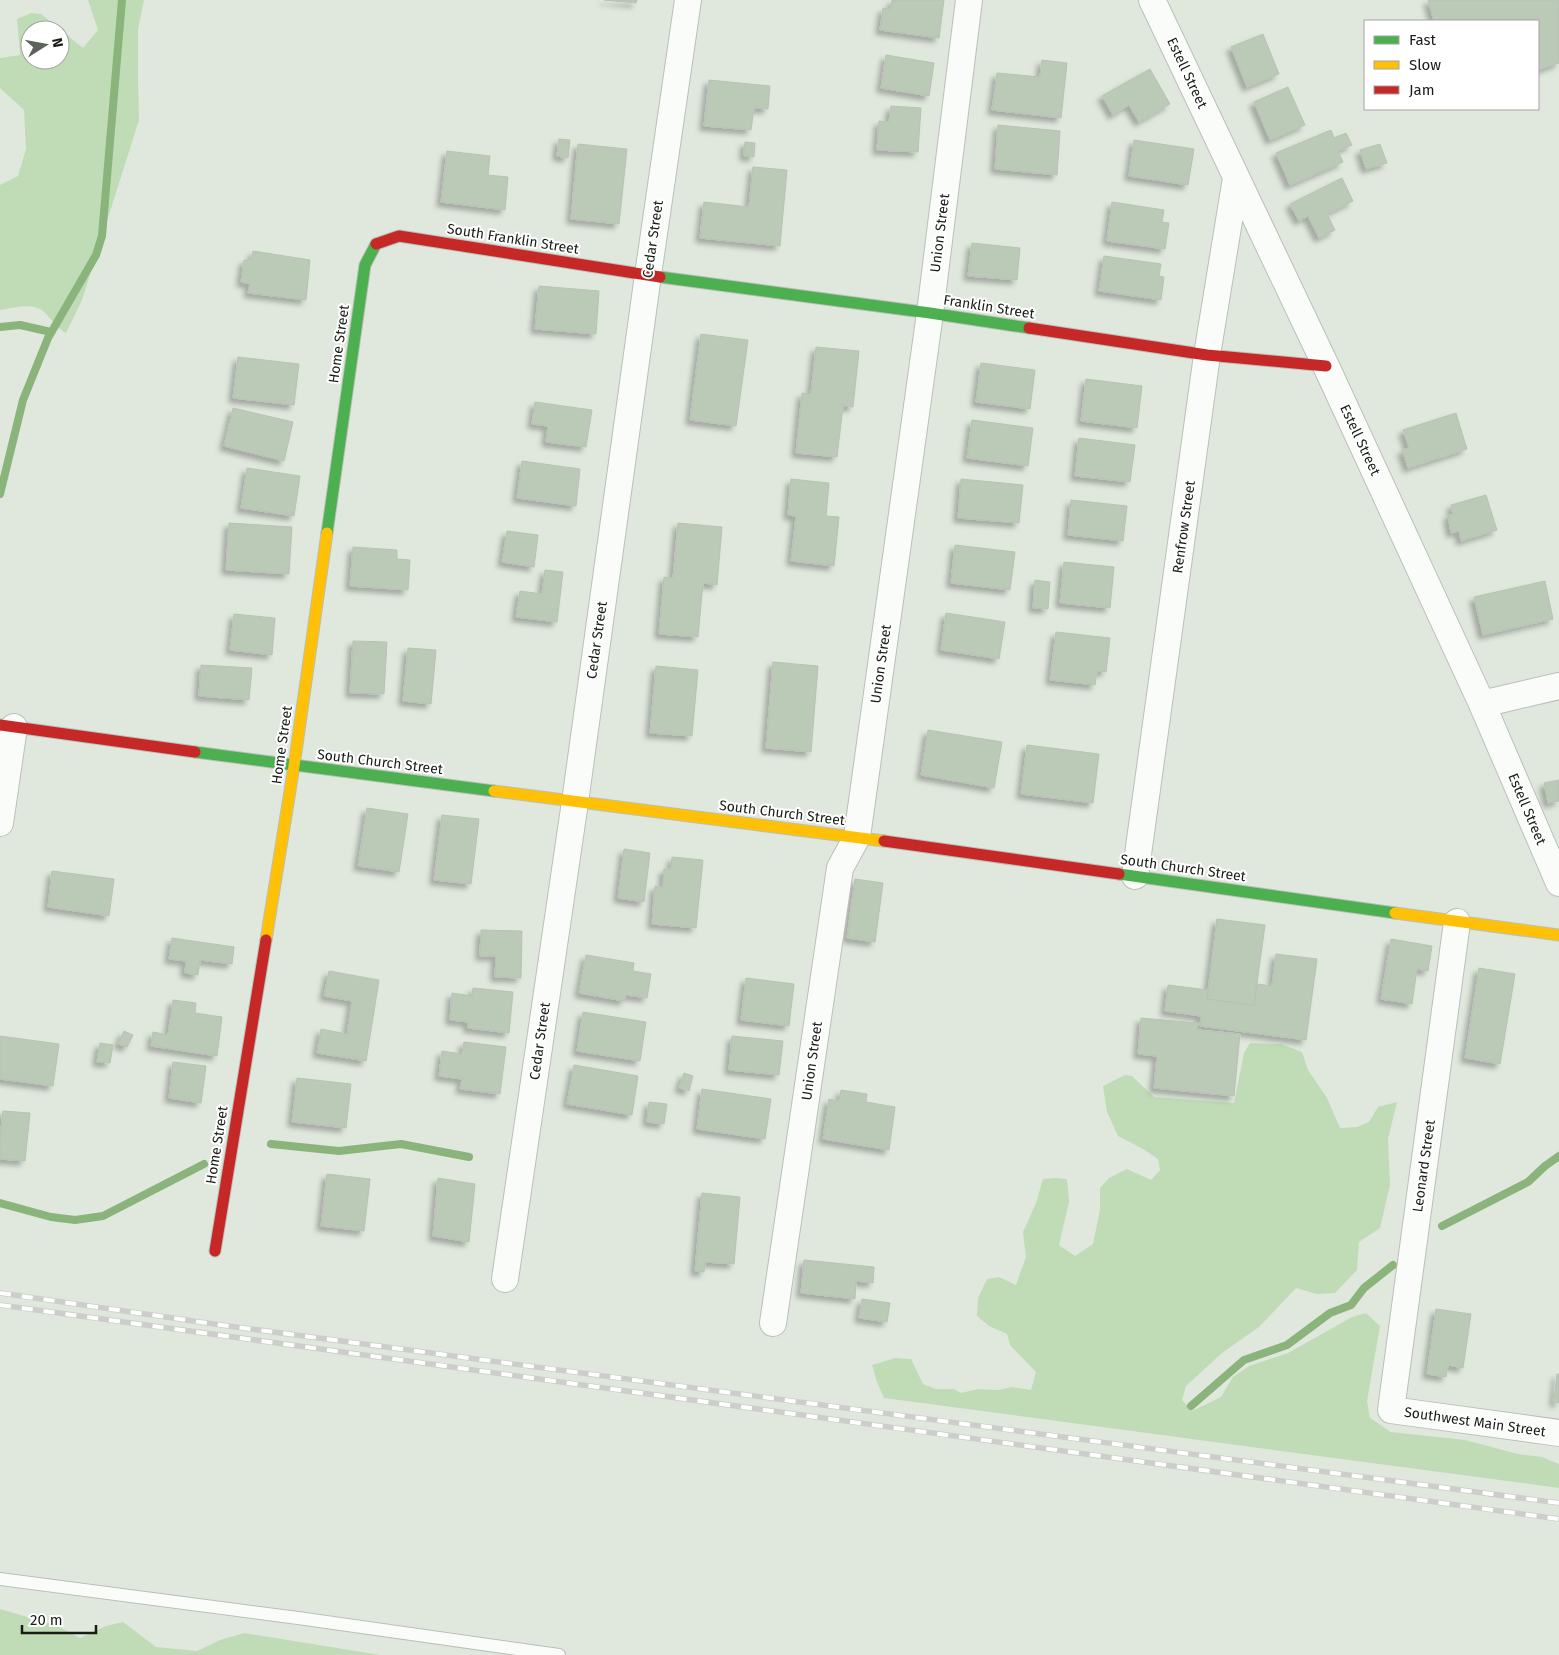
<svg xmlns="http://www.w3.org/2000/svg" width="1559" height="1655" viewBox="0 0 1559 1655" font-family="'Fira Sans',sans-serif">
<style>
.green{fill:#bfdcb6;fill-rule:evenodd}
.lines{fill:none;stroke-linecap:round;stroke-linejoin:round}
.stream{stroke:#8ab47c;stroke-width:8}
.building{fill:#bbcab6;stroke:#bac0b7;filter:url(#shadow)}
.lane-casing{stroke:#bac0b8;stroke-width:14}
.street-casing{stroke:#bac0b8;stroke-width:28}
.fast-casing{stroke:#bac0b8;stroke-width:13}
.slow-casing{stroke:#bac0b8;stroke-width:13}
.jam-casing{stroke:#bac0b8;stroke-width:13}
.lane{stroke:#fafcfa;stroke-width:12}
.street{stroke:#fafcfa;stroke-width:26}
.fast{stroke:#4caf50;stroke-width:11}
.slow{stroke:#ffc107;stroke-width:11}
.jam{stroke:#c62828;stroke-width:11}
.rail-casing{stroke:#ccceca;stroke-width:5.5}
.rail{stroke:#fff;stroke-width:4;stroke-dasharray:11;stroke-linecap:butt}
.labels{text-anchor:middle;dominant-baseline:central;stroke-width:4;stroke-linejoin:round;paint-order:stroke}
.street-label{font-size:14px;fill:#171c15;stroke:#fff}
</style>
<defs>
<filter id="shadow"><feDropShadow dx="-4.5" dy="4.5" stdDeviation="2.5" flood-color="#0004"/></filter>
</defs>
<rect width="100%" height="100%" fill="#e0e8dd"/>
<path class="green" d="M 88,0 L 144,0 L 138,29 L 138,78 L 139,120 L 82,300 L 66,333 C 57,328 51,318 43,311 C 32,302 12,308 0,310 L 0,185 L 18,176 L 26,149 L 24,110 L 0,88 L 0,58 L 20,55 L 17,19 L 31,13 L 41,14 L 83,48 L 98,30 ZM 30,30 L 60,30 L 60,60 L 30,60 Z
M 1250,1043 L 1281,1044 L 1302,1052 L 1308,1070 L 1327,1098 L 1340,1128 L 1357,1127 L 1369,1122 L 1378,1107 L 1397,1102 L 1388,1139 L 1390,1185 L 1380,1228 L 1359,1242 L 1357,1270 L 1335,1293 L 1317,1294 L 1296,1288 L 1259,1327 L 1222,1353 L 1186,1386 L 1182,1400 L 1192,1411 L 1221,1397 L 1233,1377 L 1249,1366 L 1288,1353 L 1352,1317 L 1366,1313 L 1380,1326 L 1367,1401 L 1370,1418 L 1391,1432 L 1465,1440 L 1518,1454 L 1542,1457 L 1559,1464 L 1559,1488 L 884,1398 L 877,1382 L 872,1365 L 895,1358 L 911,1359 L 923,1384 L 936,1389 L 954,1389 L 961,1393 L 978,1389 L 998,1390 L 1012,1387 L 1031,1390 L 1036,1372 L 1010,1345 L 1007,1334 L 989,1326 L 977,1316 L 978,1298 L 987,1279 L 999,1277 L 1016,1285 L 1026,1257 L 1023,1232 L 1036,1203 L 1043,1179 L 1054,1178 L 1067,1179 L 1069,1202 L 1059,1245 L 1075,1256 L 1093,1244 L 1100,1210 L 1100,1188 L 1109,1178 L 1127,1169 L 1151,1180 L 1160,1170 L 1158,1159 L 1143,1149 L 1118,1136 L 1107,1112 L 1103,1086 L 1125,1075 L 1132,1076 L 1154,1097 L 1234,1103 L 1244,1053 Z
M 0,1609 L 58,1626 L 80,1638 L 106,1626 L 123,1622 L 156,1647 L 197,1651 L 220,1640 L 244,1633 L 380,1655 L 0,1655 Z"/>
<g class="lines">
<path class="stream" d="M 0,327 L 20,325 L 51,332
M 0,494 L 23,400 L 48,338 L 96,255 L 102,236 L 122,0
M 271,1144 L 339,1151 L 401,1144 L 469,1157
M 0,1203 L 51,1217 L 75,1220 L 103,1216 L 204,1164
M 1442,1226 L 1528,1182 L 1545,1166 L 1559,1156
M 1191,1406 L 1244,1360 L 1287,1345 L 1330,1313 L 1351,1305 L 1364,1288 L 1393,1265"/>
</g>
<path class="building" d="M 604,0 L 637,0 L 636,3 Z
M 892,0 L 944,0 L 939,38 L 880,30 L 883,8 L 891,9 Z
M 1428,0 L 1559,0 L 1559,63 L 1538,70 L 1538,21 L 1434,21 Z
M 1263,34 L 1279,74 L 1247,87 L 1231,47 Z
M 886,55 L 934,63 L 929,96 L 881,88 Z
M 1042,60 L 1067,63 L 1061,118 L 992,110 L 997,73 L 1040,77 Z
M 1150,69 L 1170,104 L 1139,122 L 1129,105 L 1113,115 L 1102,96 Z
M 709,80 L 770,86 L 768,109 L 754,108 L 751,130 L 704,126 Z
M 1288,87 L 1305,125 L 1270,140 L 1254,102 Z
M 891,106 L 921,108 L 918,152 L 877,150 L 879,121 L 889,122 Z
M 998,125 L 1060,131 L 1057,175 L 995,169 Z
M 1331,130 L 1334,138 L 1346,133 L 1352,145 L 1338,151 L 1343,162 L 1290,185 L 1276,153 Z
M 559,139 L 570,140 L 568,158 L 557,156 Z
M 1134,140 L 1194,149 L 1188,185 L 1129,176 Z
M 745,142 L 755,143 L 754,157 L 744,156 Z
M 578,144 L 627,149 L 619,224 L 571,219 Z
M 1380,144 L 1387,163 L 1366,169 L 1360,150 Z
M 447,151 L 490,156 L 488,175 L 508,177 L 505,210 L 441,202 Z
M 753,167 L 787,170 L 780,246 L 700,238 L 704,202 L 749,207 Z
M 1342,178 L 1353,201 L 1327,214 L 1335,230 L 1319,238 L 1308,216 L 1299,221 L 1290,204 Z
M 1112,202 L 1164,210 L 1162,222 L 1169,223 L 1165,249 L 1107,241 Z
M 972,243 L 1020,248 L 1017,280 L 968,276 Z
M 253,251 L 310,260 L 306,300 L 248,293 L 250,284 L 241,282 L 244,260 L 252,260 Z
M 1104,256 L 1161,264 L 1159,276 L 1164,277 L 1161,300 L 1099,291 Z
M 539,286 L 599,291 L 596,334 L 535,329 Z
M 701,334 L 748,340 L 736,426 L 690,420 Z
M 816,347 L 859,351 L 853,407 L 843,406 L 837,457 L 796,453 L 802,393 L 811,394 Z
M 238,357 L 299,364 L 294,405 L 233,398 Z
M 981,363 L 1035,370 L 1030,409 L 976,402 Z
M 1086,379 L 1142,386 L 1137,428 L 1081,421 Z
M 535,402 L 592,410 L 586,447 L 546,442 L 548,426 L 532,424 Z
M 233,408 L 293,422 L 284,461 L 224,446 Z
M 1456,413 L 1467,449 L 1408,468 L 1402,450 L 1409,448 L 1403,430 Z
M 972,420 L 1033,428 L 1028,466 L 967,458 Z
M 1079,438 L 1135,445 L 1130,482 L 1075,476 Z
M 522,461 L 580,469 L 576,506 L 517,498 Z
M 247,468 L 300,476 L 294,516 L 241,508 Z
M 791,479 L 829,483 L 826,516 L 839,517 L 834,566 L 791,561 L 796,516 L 788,515 Z
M 961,479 L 1023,485 L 1019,523 L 958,518 Z
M 1486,495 L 1497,530 L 1461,541 L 1459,531 L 1451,533 L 1448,515 L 1453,514 L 1451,505 Z
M 1071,500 L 1127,506 L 1123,541 L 1068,535 Z
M 229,523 L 292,527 L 289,574 L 226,570 Z
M 678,523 L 722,527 L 717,585 L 703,583 L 698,637 L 659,634 L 664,577 L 673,578 Z
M 507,531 L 538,535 L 534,567 L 502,562 Z
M 955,545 L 1015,552 L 1010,590 L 951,583 Z
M 353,547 L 397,550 L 397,559 L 410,560 L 408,590 L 350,586 Z
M 1064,562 L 1114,567 L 1110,608 L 1060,603 Z
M 545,570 L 563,572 L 557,622 L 516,617 L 520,591 L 542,594 Z
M 1035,580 L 1050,582 L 1048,609 L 1033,608 Z
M 1545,581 L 1553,619 L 1483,635 L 1474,597 Z
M 946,613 L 1005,622 L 999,659 L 941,650 Z
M 234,614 L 275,618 L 272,655 L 230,650 Z
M 1056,632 L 1110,638 L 1106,672 L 1097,671 L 1095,685 L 1050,680 Z
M 353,641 L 387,642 L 384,694 L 350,693 Z
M 408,648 L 436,650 L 431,704 L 403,701 Z
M 773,662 L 818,666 L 811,752 L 766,748 Z
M 201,665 L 252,668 L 249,700 L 199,696 Z
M 656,666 L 698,670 L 692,736 L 650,733 Z
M 928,730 L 1002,742 L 994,788 L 921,775 Z
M 1027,745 L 1099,754 L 1093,803 L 1021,794 Z
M 1559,780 L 1559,801 L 1548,803 L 1544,783 Z
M 367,808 L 408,814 L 399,872 L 358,866 Z
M 442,815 L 479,819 L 471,884 L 434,880 Z
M 624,849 L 650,853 L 644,902 L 618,898 Z
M 672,857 L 703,860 L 696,928 L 652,924 L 655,886 L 663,887 L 664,869 L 671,869 Z
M 52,871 L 114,879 L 109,916 L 48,907 Z
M 855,879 L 883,883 L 875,942 L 847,938 Z
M 1217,919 L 1265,925 L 1254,1005 L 1207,999 Z
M 481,930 L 522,931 L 521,978 L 495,977 L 496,956 L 480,956 Z
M 172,938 L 234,947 L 232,964 L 200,960 L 198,975 L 185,973 L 186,961 L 169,959 Z
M 1391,939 L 1432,946 L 1428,971 L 1417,969 L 1412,1004 L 1381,999 Z
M 1276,954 L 1317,959 L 1306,1040 L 1200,1026 L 1201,1016 L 1165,1011 L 1168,985 L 1208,990 L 1207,999 L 1254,1005 L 1257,984 L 1272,986 Z
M 586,955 L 634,963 L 633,971 L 651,974 L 647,998 L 626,995 L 624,1001 L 579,993 Z
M 1479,968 L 1515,974 L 1500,1064 L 1465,1058 Z
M 329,971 L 379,980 L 366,1061 L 317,1053 L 321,1029 L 347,1034 L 352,1001 L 324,996 Z
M 746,978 L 794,984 L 789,1026 L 741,1020 Z
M 473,988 L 513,992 L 509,1033 L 468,1028 L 468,1022 L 450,1020 L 452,993 L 472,996 Z
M 173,1000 L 196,1003 L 195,1013 L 222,1017 L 217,1056 L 151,1046 L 153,1032 L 168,1035 Z
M 583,1012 L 646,1022 L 640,1061 L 577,1051 Z
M 1141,1018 L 1198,1023 L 1197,1030 L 1240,1034 L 1234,1096 L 1154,1088 L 1157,1056 L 1138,1054 Z
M 124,1031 L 133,1035 L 127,1047 L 118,1044 Z
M 0,1036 L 59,1044 L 53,1086 L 0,1079 Z
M 732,1036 L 783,1041 L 779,1075 L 729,1070 Z
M 464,1042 L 506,1047 L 500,1094 L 460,1089 L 462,1079 L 439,1076 L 442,1051 L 462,1054 Z
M 100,1043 L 113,1045 L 110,1063 L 97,1062 Z
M 173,1062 L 206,1066 L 201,1103 L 169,1098 Z
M 574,1065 L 638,1076 L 632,1115 L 567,1104 Z
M 684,1073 L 693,1076 L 689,1091 L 679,1088 Z
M 297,1078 L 351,1084 L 346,1128 L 292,1122 Z
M 702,1089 L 771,1099 L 765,1139 L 697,1129 Z
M 841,1090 L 867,1094 L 866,1102 L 895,1107 L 889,1150 L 823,1139 L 829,1099 L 839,1101 Z
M 649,1102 L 667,1104 L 664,1124 L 647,1122 Z
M 3,1111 L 30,1113 L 25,1161 L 0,1159 L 0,1139 Z
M 327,1174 L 370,1179 L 364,1231 L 321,1226 Z
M 438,1178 L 475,1184 L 469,1242 L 433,1236 Z
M 702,1193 L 740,1197 L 734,1264 L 705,1262 L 704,1272 L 695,1271 Z
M 804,1260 L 874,1267 L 873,1283 L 856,1281 L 855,1299 L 801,1293 Z
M 862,1299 L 890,1303 L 887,1322 L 859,1318 Z
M 1436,1309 L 1471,1314 L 1463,1368 L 1448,1365 L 1446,1377 L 1427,1374 Z
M 1557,1374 L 1559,1374 L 1559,1403 L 1554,1402 Z"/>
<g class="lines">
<defs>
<path id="lane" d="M 0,1579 L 298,1618 L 559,1655"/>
<path id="street" d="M 1152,0 L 1326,366 L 1482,704 L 1559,883
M 1482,704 L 1559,686
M 0,823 L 14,727
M 1135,876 L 1207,355 L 1236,178
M 1457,922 L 1391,1410 L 1559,1433
M 505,1279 L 575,802 L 648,275 L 688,0
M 773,1323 L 840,868 L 857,837 L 930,313 L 969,0"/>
<path id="fast" d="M 660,277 L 930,313 L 1029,328
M 327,533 L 365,265 L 376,244
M 195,752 L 494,791
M 1119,874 L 1395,913"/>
<path id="slow" d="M 494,791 L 884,841
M 1395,913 L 1559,935
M 266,940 L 294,766 L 327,533"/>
<path id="jam" d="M 376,244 L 399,236 L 660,277
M 1029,328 L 1207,355 L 1326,366
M 0,725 L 195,752
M 884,841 L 1119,874
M 215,1251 L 266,940"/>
</defs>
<use href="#lane" class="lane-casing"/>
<use href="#street" class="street-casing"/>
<use href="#fast" class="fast-casing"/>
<use href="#slow" class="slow-casing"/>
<use href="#jam" class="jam-casing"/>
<use href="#lane" class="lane"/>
<use href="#street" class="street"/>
<use href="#fast" class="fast"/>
<use href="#slow" class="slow"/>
<use href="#jam" class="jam"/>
<defs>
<path id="rail" d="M 0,1293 L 221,1325 L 1559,1503
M 0,1305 L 1559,1519"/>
</defs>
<use href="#rail" class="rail-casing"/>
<use href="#rail" class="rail"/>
</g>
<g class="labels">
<g class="street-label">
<text transform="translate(1187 73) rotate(65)">Estell Street</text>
<text transform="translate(940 233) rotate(-83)">Union Street</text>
<text transform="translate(513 239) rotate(9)">South Franklin Street</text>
<text transform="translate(653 239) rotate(-82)">Cedar Street</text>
<text transform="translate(989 307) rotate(9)">Franklin Street</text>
<text transform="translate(339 344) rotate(-82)">Home Street</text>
<text transform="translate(1360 440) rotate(65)">Estell Street</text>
<text transform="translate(1184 527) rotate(-82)">Renfrow Street</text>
<text transform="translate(597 640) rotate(-82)">Cedar Street</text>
<text transform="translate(881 664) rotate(-82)">Union Street</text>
<text transform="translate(282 745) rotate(-82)">Home Street</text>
<text transform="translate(380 762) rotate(7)">South Church Street</text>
<text transform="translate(1527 809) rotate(67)">Estell Street</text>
<text transform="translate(782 813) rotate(7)">South Church Street</text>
<text transform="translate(1183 868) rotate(8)">South Church Street</text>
<text transform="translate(540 1041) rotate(-82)">Cedar Street</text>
<text transform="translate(812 1061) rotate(-82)">Union Street</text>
<text transform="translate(217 1145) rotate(-81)">Home Street</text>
<text transform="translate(1424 1166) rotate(-82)">Leonard Street</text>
<text transform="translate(1475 1422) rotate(8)">Southwest Main Street</text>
</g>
</g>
<rect x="1364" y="20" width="175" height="90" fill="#ffffff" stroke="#a2a4a1"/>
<rect x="1374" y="36" width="25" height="8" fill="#4caf50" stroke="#a2a4a1"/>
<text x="1409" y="45" font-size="15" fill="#171c15">Fast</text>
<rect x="1374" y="61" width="25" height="8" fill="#ffc107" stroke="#a2a4a1"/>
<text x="1409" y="70" font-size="15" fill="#171c15">Slow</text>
<rect x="1374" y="86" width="25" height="8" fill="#c62828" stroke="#a2a4a1"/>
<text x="1409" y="95" font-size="15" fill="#171c15">Jam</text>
<g transform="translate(45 45) rotate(79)"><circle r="24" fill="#ffffff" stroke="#a2a4a1"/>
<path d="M0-4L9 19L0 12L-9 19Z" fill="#5d635b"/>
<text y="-8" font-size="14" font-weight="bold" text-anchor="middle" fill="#171c15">N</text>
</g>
<path d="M22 1625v8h74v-8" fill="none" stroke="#171c15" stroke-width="2.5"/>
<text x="30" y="1625" font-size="15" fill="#171c15" stroke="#ffffff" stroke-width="4" paint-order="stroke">20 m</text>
</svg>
